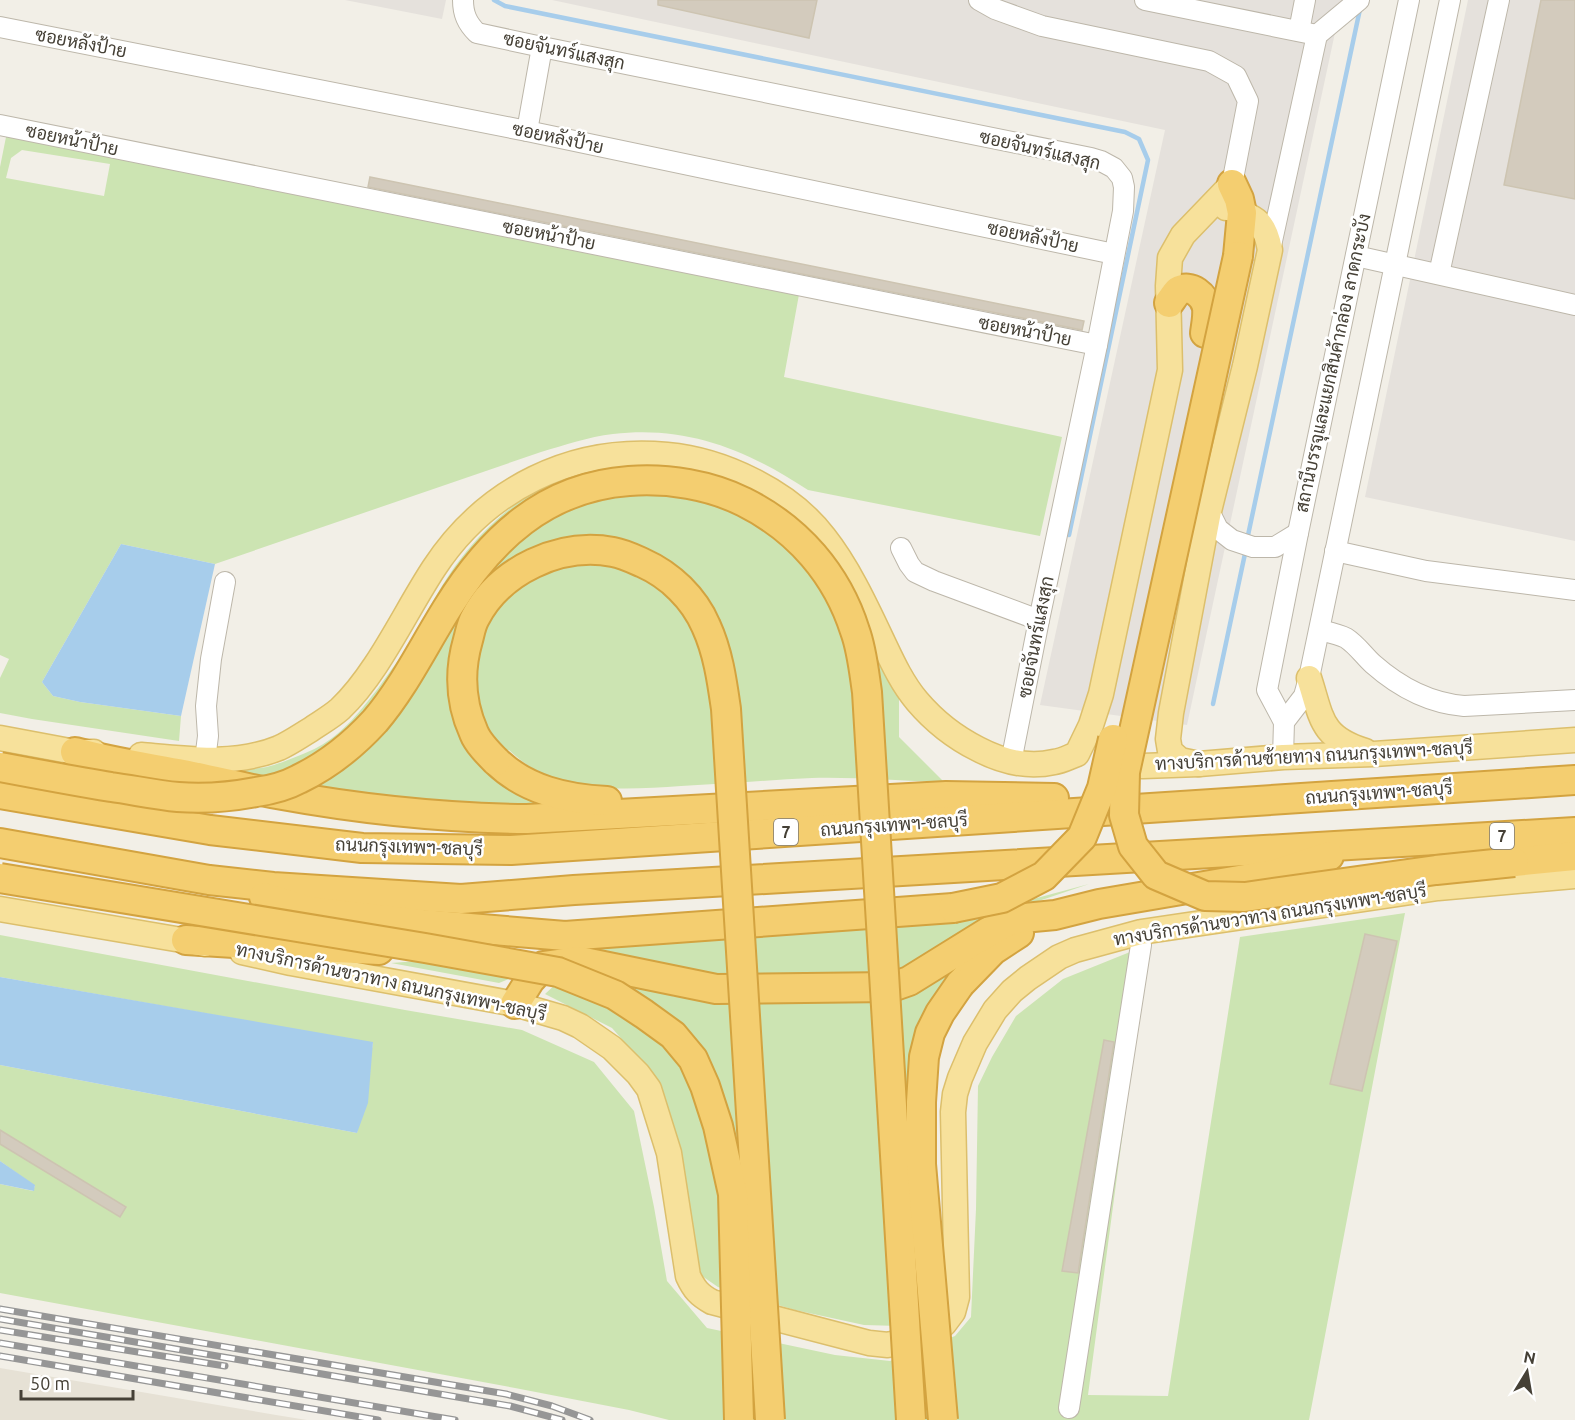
<svg xmlns="http://www.w3.org/2000/svg" width="1575" height="1420" viewBox="0 0 1575 1420" font-family="Ubuntu,Sarabun,sans-serif">
  <rect width="100%" height="100%" fill="#f2efe7"/>
  <path fill="#e6e1d5" d="M0 1368 276 1415 307 1420H0Z"/>
  <g fill="#e5e1dc">
    <path d="M345 0H446L442 19Z"/>
    <path d="M552 0H1342L1187 725 1040 705 1165 130Z"/>
    <path d="M1468 0H1575V541L1365 497Z"/>
  </g>
  <g fill="#cce4b2" fill-rule="evenodd">
    <path d="M8 127 800 289 784 377 1062 437 1040 536 808 490C747 450 687 425 613 434 588 437 565 445 541 452L215 564 121 544 42 682 53 696 80 702 181 716 179 741 32 719 0 713V678L9 659 0 655V167ZM22 150 110 164 104 196 6 178 11 158Z"/>
    <path d="M627 465H655L816 539 899 696V737L944 782C900 781 857 777 812 778 768 780 725 784 681 786 636 789 588 793 546 775 531 769 520 760 509 750L487 769C506 789 525 798 550 809L441 806 212 770C230 769 249 770 267 767 279 764 307 753 318 747 343 734 362 709 379 687 390 671 403 655 412 638 428 611 442 582 462 557 495 515 538 481 591 470 603 467 615 466 627 465Z"/>
    <path d="M1089 884 1021 907 900 971 845 979 715 981 570 954 499 983 391 963 620 946 1022 902Z"/>
    <path d="M1405 913 1309 1420H669L629 1410 515 1388 0 1293V1184L33 1191 35 1186 0 1161V1065L357 1133 373 1043 0 977V935L405 1010 522 1030 594 1062 634 1111 654 1207 667 1281 707 1328 835 1355 890 1361 955 1336 971 1317 976 1209 978 1086 992 1057 1016 1016 1063 979 1130 952 1147 950 1088 1395 1168 1396 1240 937Z"/>
    <path d="M957 964 927 1014 909 1065 905 1106 922 1309 899 1326 864 1325 795 1310 718 1287 702 1276 691 1239 677 1139 661 1084 612 1028 545 994 557 983 589 974 676 997 773 1000Z"/>
  </g>
  <g fill="#a7cdeb">
    <path d="M121 544 215 564 181 716 80 702 53 696 42 682Z"/>
    <path d="M0 977 373 1042 368 1103 357 1133 0 1065Z"/>
    <path d="M0 1161 35 1185 34 1191 0 1184Z"/>
  </g>
  <g fill="none" stroke-linecap="round" stroke-linejoin="round">
    <g stroke="#a7cdeb" stroke-width="4.5">
      <path d="M494 0 505 6 1125 132 1139 139 1148 160 1069 535"/>
      <path d="M1247 540 1360 9"/>
      <path d="M1213 704 1246 549"/>
    </g>
  </g>
  <g fill="#d3cbbd" stroke="#cdc4b1" stroke-width="1.5">
    <path d="M658 0H817L809 38 658 5Z"/>
    <path d="M1541 0H1575V199L1504 185Z"/>
    <path d="M370 177 1084 321 1082 330 368 187Z"/>
    <path d="M1365 934 1397 941 1362 1091 1330 1084Z"/>
    <path d="M1104 1040 1114 1042 1078 1273 1062 1271Z"/>
    <path d="M0 1130 126 1207 120 1217 0 1144Z"/>
  </g>
  <g fill="none" stroke-linecap="round" stroke-linejoin="round">
    <defs>
      <g id="minor">
        <path d="M463 0C463 14 467 23 477 33L542 47 1091 158 1101 161 1114 168 1122 178 1124 187 1123 211 1097 345 1039 620 1011 762"/>
        <path d="M979 0 995 9 1042 26 1209 61 1236 76 1248 101 1232 184"/>
        <path d="M1145 0 1317 35"/>
        <path d="M0 27 527 131 1114 254"/>
        <path d="M1299 31 1305 0"/>
        <path d="M0 125 1097 345"/>
        <path d="M527 131 542 47"/>
        <path d="M1270 250 1317 35 1359 0"/>
        <path d="M1356 256 1575 305"/>
        <path d="M1439 274 1499 0"/>
        <path d="M1209 511 1218 529 1232 540 1253 547H1275L1298 533"/>
        <path d="M901 548 909 564 915 572 934 581 1039 620"/>
        <path d="M1335 551 1426 571 1575 590"/>
        <path d="M1320 630C1328 632 1338 634 1346 638 1357 645 1364 656 1373 664 1399 687 1429 703 1464 706L1575 700"/>
        <path d="M1284 722 1267 690 1298 533 1409 0"/>
        <path d="M1283 757 1284 722 1304 696 1309 678 1450 0"/>
        <path d="M205 760 208 736 206 706 211 659 225 582"/>
        <path d="M1069 1408 1141 945"/>
      </g>
      <g id="major">
        <path d="M1309 678C1322 718 1320 737 1365 751"/>
        <path d="M0 738 75 752H94"/>
        <path d="M141 755C186 759 235 766 279 748 290 743 300 736 310 730 320 723 331 717 340 709 378 673 405 612 434 568 486 489 572 446 667 455 723 460 790 492 824 537 847 566 865 604 881 638 891 659 901 682 917 701 934 721 954 737 978 749 1001 761 1028 768 1054 762 1062 761 1069 757 1077 754L1091 725 1101 694 1170 370 1168 286 1170 258 1183 235 1232 184"/>
        <path d="M1109 758 1143 766 1199 764 1283 757 1374 754 1575 740"/>
        <path d="M1199 764 1180 760 1170 751 1168 739 1171 713 1209 511 1245 366 1270 250C1265 221 1256 218 1229 208H1226"/>
        <path d="M0 909 205 944"/>
        <path d="M242 952 291 963 515 1004 563 1018 580 1026 612 1048 638 1074 649 1089 669 1153 688 1276C694 1289 699 1295 712 1302L869 1343 888 1345 921 1336 944 1324 953 1312 957 1297 953 1112 955 1094 960 1078 975 1043 995 1010 1012 991 1028 978 1059 957 1075 950 1141 932 1438 888 1575 876"/>
      </g>
      <g id="highway">
        <path d="M1232 184 1239 199 1242 213 1238 256"/>
        <path d="M1169 303C1172 299 1175 294 1178 291 1191 283 1205 296 1207 308 1208 316 1206 325 1205 333"/>
        <path d="M75 752C111 762 146 767 183 774 214 780 245 788 277 794 359 809 443 818 527 819L946 796 1054 798"/>
        <path d="M496 761C526 790 566 799 607 801"/>
        <path d="M0 794 210 830 362 848 511 850 1575 780"/>
        <path d="M0 843 209 880 273 887 461 899 574 890 1575 832"/>
        <path d="M1514 862 1575 856"/>
        <path d="M264 897 309 911 422 924 565 936 953 908"/>
        <path d="M186 940 250 944 379 950"/>
        <path d="M960 984 993 950 1019 933"/>
        <path d="M515 1004 530 980 543 966 579 961 716 989 892 987 909 981 988 932 1013 919 1055 915 1099 904 1275 874 1329 856"/>
      </g>
    </defs>
    <use href="#minor" stroke="#bdb7aa" stroke-width="22"/>
    <use href="#major" stroke="#dcbf6c" stroke-width="27"/>
    <use href="#highway" stroke="#d3a340" stroke-width="32"/>
    <use href="#minor" stroke="#fff" stroke-width="20"/>
    <use href="#major" stroke="#f7e19b" stroke-width="24"/>
    <use href="#highway" stroke="#f4ce70" stroke-width="28"/>
    <defs>
      <g id="rail">
        <path d="M0 1309 506 1394 552 1406 590 1420"/>
        <path d="M0 1319 510 1406 562 1420"/>
        <path d="M0 1330 225 1366"/>
        <path d="M0 1343 455 1420"/>
        <path d="M0 1356 378 1420"/>
      </g>
    </defs>
    <use href="#rail" stroke="#969696" stroke-width="7"/>
    <use href="#rail" stroke="#fff" stroke-width="4.5" stroke-dasharray="14" stroke-linecap="butt"/>
    <defs>
      <g id="highway-bridge">
        <path d="M1238 256 1125 772 1124 815 1133 846 1156 875 1205 896 1245 897 1436 870 1514 862"/>
        <path d="M496 761C488 753 478 743 474 733 460 702 459 671 468 640 470 633 471 625 475 618 500 570 560 542 613 552 624 554 634 559 643 563 670 575 694 598 706 626 718 652 722 681 726 709L770 1420"/>
        <path d="M0 767C37 774 74 781 111 787 133 790 156 795 178 797 204 799 230 797 256 792 271 790 286 786 299 779 328 765 353 745 375 721 404 687 424 645 448 607 490 539 545 487 629 481 668 478 710 485 744 502 798 529 837 574 855 631 862 650 864 672 867 692L911 1420"/>
        <path d="M0 878 425 948 558 972 615 995 644 1014 673 1035 693 1059 705 1086 718 1126 733 1194 739 1420"/>
        <path d="M953 908 1002 898 1044 876 1082 837 1102 788 1113 739"/>
        <path d="M943 1420 921 1164V1102L924 1057 930 1033 940 1013 960 984"/>
      </g>
    </defs>
    <use href="#highway-bridge" stroke="#d3a340" stroke-width="32" stroke-linecap="butt"/>
    <use href="#highway-bridge" stroke="#f4ce70" stroke-width="28"/>
  </g>
  <g text-anchor="middle" stroke-width="5" stroke-linejoin="round" paint-order="stroke">
    <g fill="#fff" stroke="#7d7972" stroke-width="1.5">
      <rect x="774" y="819" width="24" height="26" rx="4.5"/>
      <rect x="1490" y="823" width="24" height="26" rx="4.5"/>
    </g>
    <g font-size="16" font-weight="bold" fill="#454036">
      <text x="786" y="838">7</text>
      <text x="1502" y="842">7</text>
    </g>
    <g font-size="18" fill="#454036" stroke="#fff">
      <text transform="translate(81 43) rotate(11)" y="6">ซอยหลังป้าย</text>
      <text transform="translate(564 51) rotate(12)" y="6">ซอยจันทร์แสงสุก</text>
      <text transform="translate(558 138) rotate(12)" y="6">ซอยหลังป้าย</text>
      <text transform="translate(72 140) rotate(12)" y="6">ซอยหน้าป้าย</text>
      <text transform="translate(1040 150) rotate(13)" y="6">ซอยจันทร์แสงสุก</text>
      <text transform="translate(549 235) rotate(11)" y="6">ซอยหน้าป้าย</text>
      <text transform="translate(1033 237) rotate(12)" y="6">ซอยหลังป้าย</text>
      <text transform="translate(1025 331) rotate(11)" y="6">ซอยหน้าป้าย</text>
      <text transform="translate(1333 363) rotate(-78)" y="6">สถานีบรรจุและแยกสินค้ากล่อง ลาดกระบัง</text>
      <text transform="translate(1036 637) rotate(-79)" y="6">ซอยจันทร์แสงสุก</text>
      <text transform="translate(1314 756) rotate(-3)" y="6">ทางบริการด้านซ้ายทาง ถนนกรุงเทพฯ-ชลบุรี</text>
      <text transform="translate(1379 793) rotate(-4)" y="6">ถนนกรุงเทพฯ-ชลบุรี</text>
      <text transform="translate(894 825) rotate(-4)" y="6">ถนนกรุงเทพฯ-ชลบุรี</text>
      <text transform="translate(409 847) rotate(2)" y="6">ถนนกรุงเทพฯ-ชลบุรี</text>
      <text transform="translate(1270 915) rotate(-9)" y="6">ทางบริการด้านขวาทาง ถนนกรุงเทพฯ-ชลบุรี</text>
      <text transform="translate(391 982) rotate(12)" y="6">ทางบริการด้านขวาทาง ถนนกรุงเทพฯ-ชลบุรี</text>
    </g>
  </g>
  <g transform="translate(1527 1372) rotate(11)" stroke="#ffffff" stroke-width="4.5" paint-order="stroke">
  <path d="M0-4.5L10 22L0 15L-10 22Z" fill="#454036"/>
  <text y="-9" font-size="16" font-weight="bold" text-anchor="middle" fill="#454036">N</text>
  </g>
  <path d="M21 1390v9h112v-9" fill="none" stroke="#454036" stroke-width="3"/>
  <text x="30" y="1390" font-size="18" fill="#454036" stroke="#ffffff" stroke-width="4.5" paint-order="stroke">50 m</text>
</svg>
